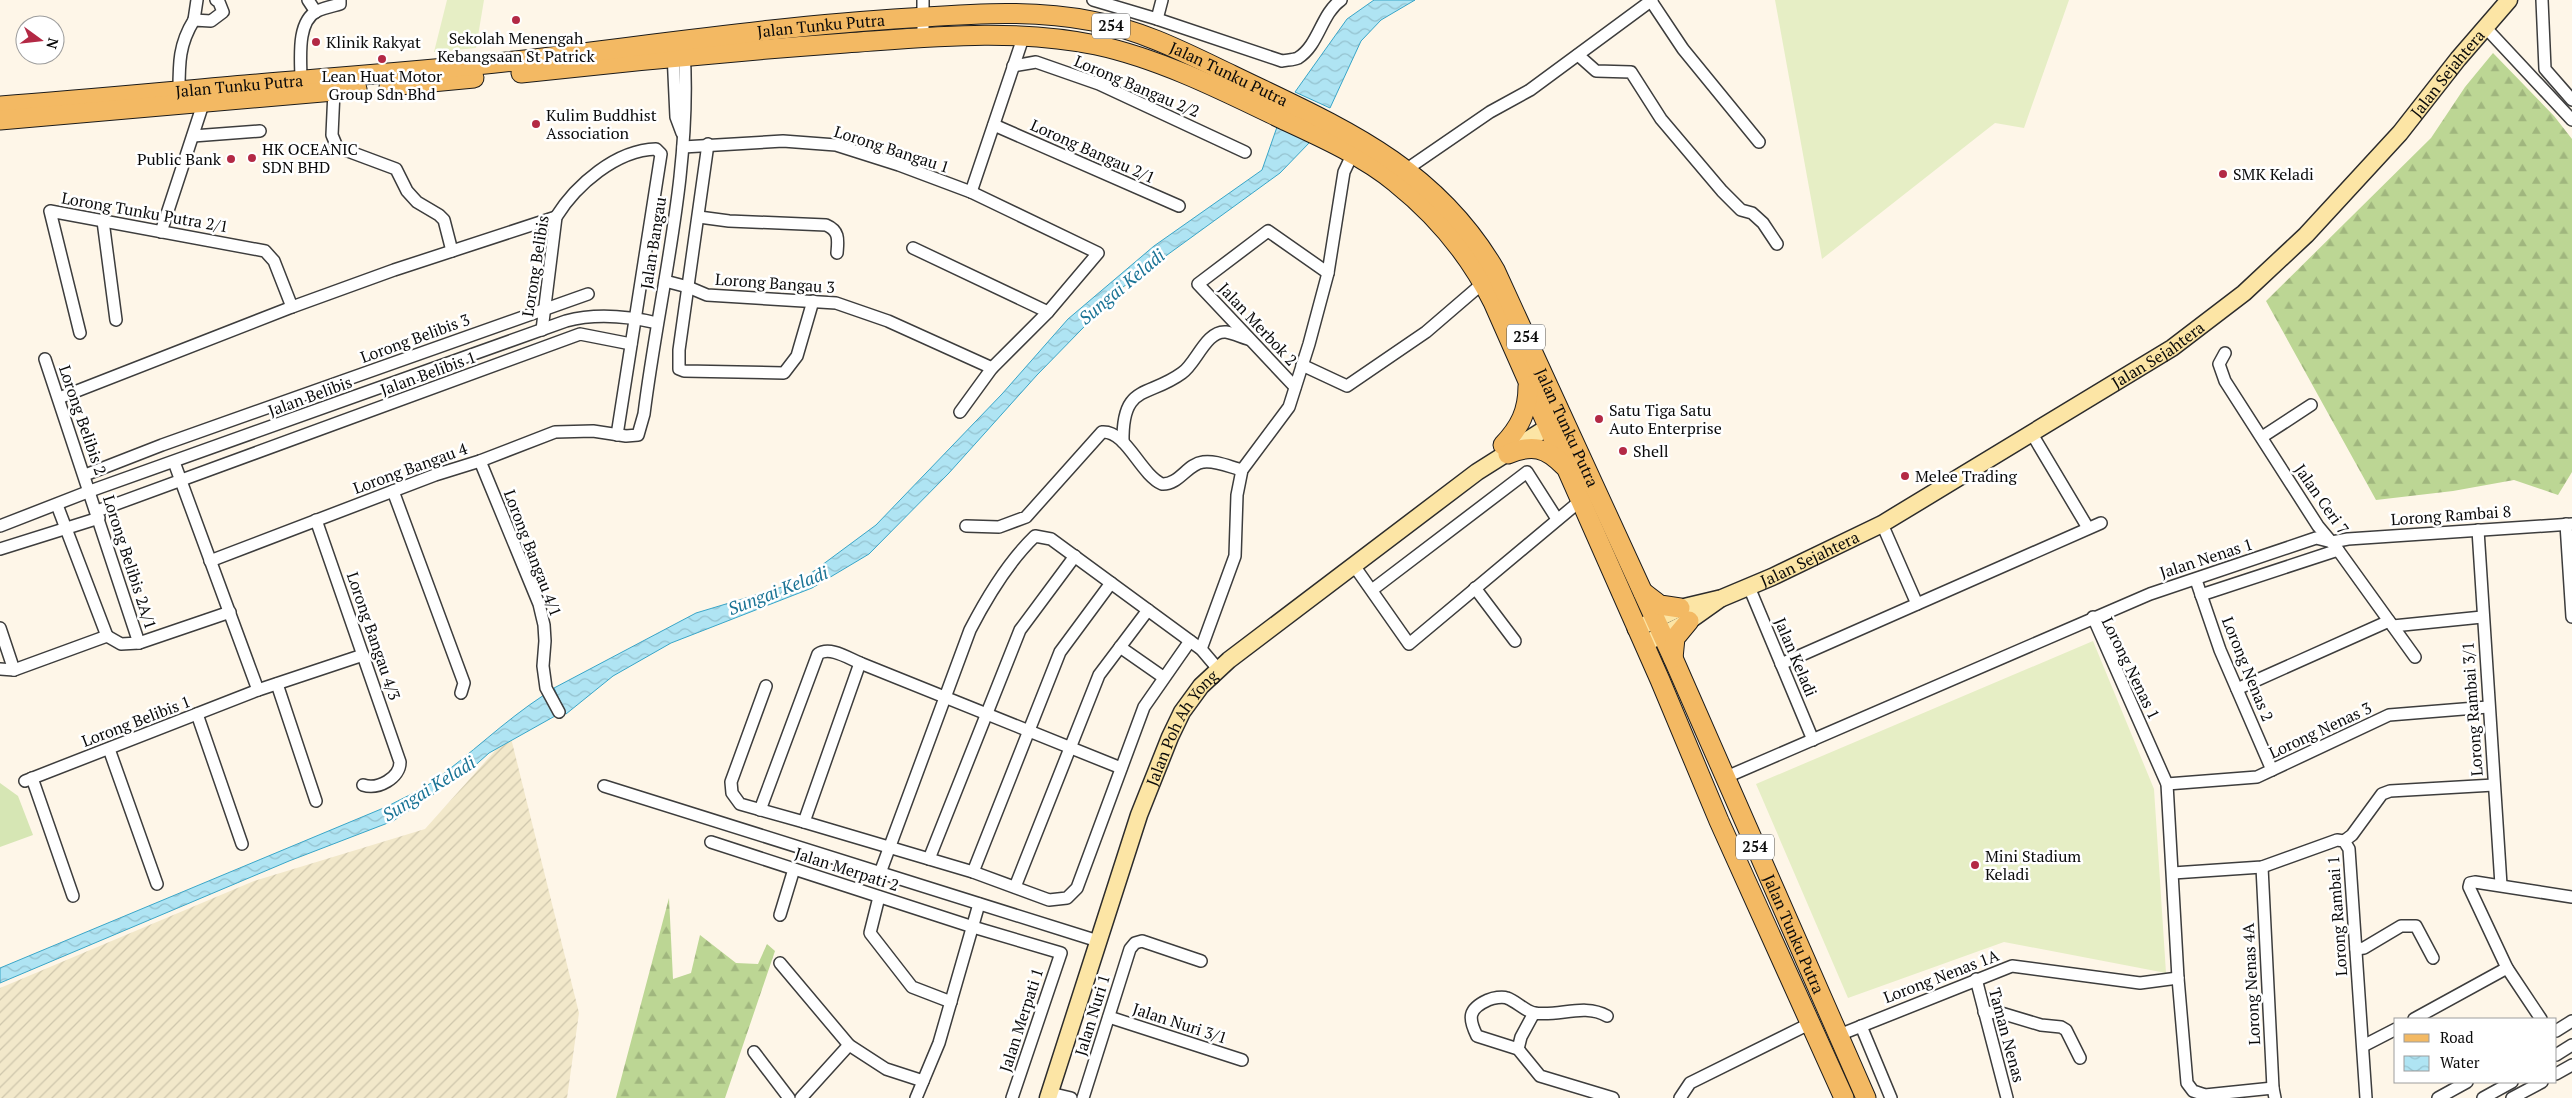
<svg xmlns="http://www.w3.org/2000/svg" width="2572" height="1098" viewBox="0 0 2572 1098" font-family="'PT Serif',serif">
  <defs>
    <pattern id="farmland-furrows" width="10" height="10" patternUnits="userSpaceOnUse" patternTransform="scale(1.25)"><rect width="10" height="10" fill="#f2e8ca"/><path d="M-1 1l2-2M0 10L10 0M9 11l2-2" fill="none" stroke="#cec6ac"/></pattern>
    <pattern id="forest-firs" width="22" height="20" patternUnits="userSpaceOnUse" patternTransform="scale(1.25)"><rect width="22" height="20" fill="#bcd694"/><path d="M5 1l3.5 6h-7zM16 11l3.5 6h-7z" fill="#a0b67e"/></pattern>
    <pattern id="water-waves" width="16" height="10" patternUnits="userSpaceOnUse" patternTransform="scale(1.25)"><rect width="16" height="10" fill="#afe4f3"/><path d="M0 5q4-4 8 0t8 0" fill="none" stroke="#95c2cf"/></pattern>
  </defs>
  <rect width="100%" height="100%" fill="#fef6e8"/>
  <path fill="url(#farmland-furrows)" d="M510 734 579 1013 567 1098H0V988L254 881 425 829Z"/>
  <g fill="url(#forest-firs)">
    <path d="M2493 53 2554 116 2572 139V472L2558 495 2514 480 2453 491 2376 500 2266 301 2431 138 2465 87Z"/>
    <path d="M669 898 673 979 691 973 700 935 736 963 758 964 767 944 775 951 725 1098H616Z"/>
  </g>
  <path fill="#d6e6b4" d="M0 783 18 796 33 835 0 847Z"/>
  <g fill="#e6eec5">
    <path d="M447 0H484L476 48 434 52Z"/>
    <path d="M1775 0H2069L2024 128 1995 123 1822 259Z"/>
    <path d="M2093 641 2154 789 2166 973 2004 942 1848 998 1756 784Z"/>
  </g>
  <g fill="url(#water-waves)" stroke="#39a5c7">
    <path d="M1374 0H1415L1381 20 1361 41 1330 108 1295 92 1347 19Z"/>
    <path d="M1277 127 1310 142 1280 173 1123 287 1037 375 949 473 869 554 812 588 671 643 613 676 566 714 554 688 696 613 799 582 876 525 1002 394 1068 319 1154 246 1262 170Z"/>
    <path d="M544 695 555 716 489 753 470 770 393 821 289 861 0 983V968L386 807C401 799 417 792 431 783 470 755 504 721 544 695Z"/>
  </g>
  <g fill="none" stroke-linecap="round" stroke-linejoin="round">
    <defs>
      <g id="street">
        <path d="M308 0 316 12"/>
        <path d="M1093 0 1157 19 1282 61C1286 60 1294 60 1298 58 1319 45 1321 14 1341 0"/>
        <path d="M2542 0 2545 69 2572 100"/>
        <path d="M1651 1 1683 49 1759 142"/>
        <path d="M1157 19 1162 0"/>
        <path d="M194 20 197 0"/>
        <path d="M2485 27 2572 120"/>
        <path d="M923 37V0"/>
        <path d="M673 53 676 117 682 133"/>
        <path d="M1578 55 1596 71 1631 72 1661 119 1722 191 1741 210 1752 213 1763 223 1777 244"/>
        <path d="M1013 66 1036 62 1099 84 1245 152"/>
        <path d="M301 80C301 60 296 22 317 11 324 8 333 6 340 4V0"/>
        <path d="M179 91C179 63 179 44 194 20L211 21 223 12 219 2 216 0"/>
        <path d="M334 91 332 135 337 147 396 169 407 191 417 202 439 215 444 220 452 251"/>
        <path d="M994 125 1179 206"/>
        <path d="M193 136 260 131"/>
        <path d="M708 144 679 350V369L684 371 784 373 797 356 813 301"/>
        <path d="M683 147 783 141 836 145 899 165 971 192 1098 253 1048 312 992 368 960 412"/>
        <path d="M1407 169 1490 112 1530 90 1652 0"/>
        <path d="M971 192 1024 35"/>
        <path d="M699 217 729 221 826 225C840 231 838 240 837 253"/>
        <path d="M103 221 116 320"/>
        <path d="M161 232 203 104"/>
        <path d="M913 248 1048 312"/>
        <path d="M665 281 688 287 707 295 836 303 888 321 992 368"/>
        <path d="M542 330 556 217C576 185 616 150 656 149L661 154 617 435"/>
        <path d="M80 333 50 211 265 251 274 261 292 307"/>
        <path d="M2225 353 2219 364 2225 381 2318 526 2338 550 2415 657"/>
        <path d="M45 359 139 643"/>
        <path d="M1302 365 1347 386 1426 332 1483 283"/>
        <path d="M1295 387 1198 284 1268 231 1328 273"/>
        <path d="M59 398 292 307 394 270 556 217"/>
        <path d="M2032 434 2088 528"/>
        <path d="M2262 437 2311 405"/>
        <path d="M1123 442C1122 383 1148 398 1182 373 1196 364 1206 330 1226 332 1233 333 1241 337 1248 339"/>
        <path d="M480 461 539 604 544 625 545 641 543 666 546 688 559 712"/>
        <path d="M174 462 258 690"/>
        <path d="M85 475 162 445 588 294"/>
        <path d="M393 491 464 683 461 693"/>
        <path d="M57 505 107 636"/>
        <path d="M97 511 580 334 631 344"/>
        <path d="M316 520 400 762C400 778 378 790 363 785"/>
        <path d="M1882 524 1917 604"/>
        <path d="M2566 524 2572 617"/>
        <path d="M0 526 90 491 566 321C596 313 627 316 657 323"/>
        <path d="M966 526 999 527 1026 517 1102 432C1126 430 1140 474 1162 484 1179 485 1187 464 1203 462 1215 460 1230 467 1242 470"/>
        <path d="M2478 530 2501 885"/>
        <path d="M0 549 99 518"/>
        <path d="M210 561 435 475 480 461 555 432 593 431 626 436 638 435 644 414C659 293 692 173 684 50"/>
        <path d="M1355 567 1409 644 1580 501"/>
        <path d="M2196 580 2220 650 2272 770"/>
        <path d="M1749 587 1813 740"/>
        <path d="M1475 588 1515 641"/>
        <path d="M1372 590 1527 472 1557 519"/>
        <path d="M2201 595 2338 550"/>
        <path d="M2093 617 2167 784 2178 978 2187 1083 2193 1091 2205 1095 2273 1088"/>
        <path d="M2393 626 2482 617"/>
        <path d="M0 628 14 670"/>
        <path d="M1120 647 1163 677"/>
        <path d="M1201 649 1235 556 1237 495 1242 470 1289 407 1309 344 1328 273 1344 172 1352 155"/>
        <path d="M860 663 804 822 973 872 1049 900 1067 898 1077 888 1144 707 1190 641"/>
        <path d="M1781 664 2101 523"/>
        <path d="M0 669 14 670 107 636 121 644 139 643 230 612"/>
        <path d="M277 684 316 801"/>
        <path d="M766 686 731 782 732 793 740 804 804 822"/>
        <path d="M2237 689 2389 621"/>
        <path d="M197 714 242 844"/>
        <path d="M109 749 157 884"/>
        <path d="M32 778 73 896"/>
        <path d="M1724 778 2150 594 2316 538 2332 542 2348 539 2572 524"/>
        <path d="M25 781 258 690 363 655"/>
        <path d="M2167 784 2257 777 2389 715 2488 707"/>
        <path d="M604 786 1098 941"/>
        <path d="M760 810 818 654C830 646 848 658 860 663L1121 768"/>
        <path d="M2344 841 2352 835 2382 794 2390 791 2494 785"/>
        <path d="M711 842 973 927 1061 953 1012 1098"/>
        <path d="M929 859 1020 630 1075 556"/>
        <path d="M2262 867 2273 1088 2275 1098"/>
        <path d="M973 872 1060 652 1111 583"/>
        <path d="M880 873 970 630C987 597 1008 562 1035 536L1051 539 1201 649 1218 669"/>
        <path d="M2173 873 2262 867 2337 840 2344 841 2349 849 2366 1098"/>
        <path d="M1015 887 1099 675 1148 610"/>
        <path d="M879 897 870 933 912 987 951 1002"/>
        <path d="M780 915 794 869"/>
        <path d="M2356 949 2364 948 2401 926H2416L2433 958"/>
        <path d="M780 963 849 1045 886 1069 923 1081"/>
        <path d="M1976 979 2007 1098"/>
        <path d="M1984 1012 2001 1013 2041 1025 2061 1027 2066 1030 2080 1058"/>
        <path d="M1607 1016C1584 1003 1559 1017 1534 1013 1525 1011 1516 1001 1507 998 1502 996 1493 998 1488 1000 1468 1009 1468 1018 1477 1036L1518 1049 1540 1076 1613 1098"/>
        <path d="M1109 1017 1242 1060"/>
        <path d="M2414 1019 2507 968"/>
        <path d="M2541 1019 2507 968 2469 887 2470 883 2475 882 2572 897"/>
        <path d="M1861 1026 1891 1098"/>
        <path d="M2556 1031 2572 1021"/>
        <path d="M1839 1035 2012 966 2140 983 2178 978"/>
        <path d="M2363 1046 2396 1029"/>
        <path d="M1518 1049 1521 1037 1534 1013"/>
        <path d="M754 1052 789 1098"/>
        <path d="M2556 1055 2572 1045"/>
        <path d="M2556 1074 2572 1065"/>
        <path d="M1050 1093 1071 1098"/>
        <path d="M801 1098 849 1045"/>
        <path d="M916 1098 939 1043 979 904"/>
        <path d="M1083 1098 1130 949 1135 943 1142 941 1201 961"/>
        <path d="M1680 1098 1690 1083 1811 1023"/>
        <path d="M2438 1098 2467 1082"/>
        <path d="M2483 1098 2512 1082"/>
        <path d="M2512 1098 2542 1082"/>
      </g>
      <g id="secondary">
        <path id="s1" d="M1636 629 1680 608 1722 598 1772 577 1882 524 2172 348 2244 293 2306 235 2400 133 2458 59 2509 0"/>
        <path d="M1644 644 1689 621 1720 599"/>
        <path id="s2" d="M1048 1098 1139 815 1170 737 1182 712 1201 686 1229 660 1477 472 1559 420"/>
      </g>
      <g id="primary">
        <path d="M521 73C629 61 737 51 846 43 930 37 1013 28 1096 45 1161 59 1224 91 1284 120 1321 137 1365 157 1396 183 1436 215 1470 256 1493 302L1660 680 1719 821 1844 1098"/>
        <path d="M389 86 474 78"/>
        <path id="s3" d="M0 106C82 100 164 92 245 85 335 77 425 71 515 61 646 46 777 26 910 18 971 14 1030 9 1092 21 1142 30 1186 53 1232 75 1337 126 1433 164 1495 270L1673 658 1866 1098"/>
        <path d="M0 120 357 89"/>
        <path d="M1503 445C1520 427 1528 411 1528 386"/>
        <path d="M1508 454C1532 444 1546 447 1564 466"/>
        <path d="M1643 592 1660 605 1680 608"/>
        <path d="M1673 658 1675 638 1689 621"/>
      </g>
    </defs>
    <use href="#street" stroke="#3d3d3d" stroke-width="14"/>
    <use href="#secondary" stroke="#2c2c2c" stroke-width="19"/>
    <use href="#primary" stroke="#1b1b1b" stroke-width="21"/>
    <use href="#street" stroke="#fff" stroke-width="11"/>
    <use href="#secondary" stroke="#fce5a5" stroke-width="16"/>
    <use href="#primary" stroke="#f3b963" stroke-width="19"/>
  </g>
  <g fill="#b32945" stroke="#fff" stroke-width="2">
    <circle cx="516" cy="20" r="5"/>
    <circle cx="316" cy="42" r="5"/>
    <circle cx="382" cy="59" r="5"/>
    <circle cx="536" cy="124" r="5"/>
    <circle cx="252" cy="158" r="5"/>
    <circle cx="231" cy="159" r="5"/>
    <circle cx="2223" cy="174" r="5"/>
    <circle cx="1599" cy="419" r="5"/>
    <circle cx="1623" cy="451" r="5"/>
    <circle cx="1905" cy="476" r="5"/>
    <circle cx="1975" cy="865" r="5"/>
  </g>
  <g text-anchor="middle" stroke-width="5" stroke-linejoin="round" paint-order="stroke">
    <g fill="#fff" stroke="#545454" stroke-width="1">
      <rect x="1092" y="13.5" width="38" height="25" rx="4"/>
      <rect x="1507" y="324.5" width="38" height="25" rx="4"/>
      <rect x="1736" y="834.5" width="38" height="25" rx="4"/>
    </g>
    <g font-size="15" font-weight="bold" fill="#0a0a0a">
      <text x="1111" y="31">254</text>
      <text x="1526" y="342">254</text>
      <text x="1755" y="852">254</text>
    </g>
    <g font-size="16" fill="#0a0a0a" stroke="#fff">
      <text dy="6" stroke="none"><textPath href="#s3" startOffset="825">Jalan Tunku Putra</textPath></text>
      <text dy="6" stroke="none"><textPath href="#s3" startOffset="1244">Jalan Tunku Putra</textPath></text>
      <text dy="6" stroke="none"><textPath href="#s1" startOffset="998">Jalan Sejahtera</textPath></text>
      <text dy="6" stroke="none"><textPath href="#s3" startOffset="240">Jalan Tunku Putra</textPath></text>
      <text transform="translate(1137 86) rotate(23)" y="6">Lorong Bangau 2/2</text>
      <text transform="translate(892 149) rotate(18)" y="6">Lorong Bangau 1</text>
      <text transform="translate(1093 151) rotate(24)" y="6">Lorong Bangau 2/1</text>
      <text transform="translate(145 212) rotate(10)" y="6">Lorong Tunku Putra 2/1</text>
      <text transform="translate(653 243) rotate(-81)" y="6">Jalan Bangau</text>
      <text transform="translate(535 266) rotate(-81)" y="6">Lorong Belibis</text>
      <text transform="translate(775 283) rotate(4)" y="6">Lorong Bangau 3</text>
      <text transform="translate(1258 324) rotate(47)" y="6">Jalan Merbok 2</text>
      <text transform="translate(415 338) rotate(-20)" y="6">Lorong Belibis 3</text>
      <text dy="6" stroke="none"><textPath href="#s1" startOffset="592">Jalan Sejahtera</textPath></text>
      <text transform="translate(428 373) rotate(-20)" y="6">Jalan Belibis 1</text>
      <text transform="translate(310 396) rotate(-20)" y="6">Jalan Belibis</text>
      <text transform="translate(83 420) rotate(71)" y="6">Lorong Belibis 2</text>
      <text dy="6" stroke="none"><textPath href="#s3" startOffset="1754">Jalan Tunku Putra</textPath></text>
      <text transform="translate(410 468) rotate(-20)" y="6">Lorong Bangau 4</text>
      <text transform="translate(2322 499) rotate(55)" y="6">Jalan Ceri 7</text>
      <text transform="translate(2451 515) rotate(-4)" y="6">Lorong Rambai 8</text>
      <text transform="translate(533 553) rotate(69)" y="6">Lorong Bangau 4/1</text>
      <text transform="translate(2206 558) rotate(-18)" y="6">Jalan Nenas 1</text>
      <text dy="6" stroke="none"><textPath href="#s1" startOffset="188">Jalan Sejahtera</textPath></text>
      <text transform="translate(130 562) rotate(72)" y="6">Lorong Belibis 2A/1</text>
      <text transform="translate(374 636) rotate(71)" y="6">Lorong Bangau 4/3</text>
      <text transform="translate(1796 657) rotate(67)" y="6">Jalan Keladi</text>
      <text transform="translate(2131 668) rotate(64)" y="6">Lorong Nenas 1</text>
      <text transform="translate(2248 669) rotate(68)" y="6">Lorong Nenas 2</text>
      <text transform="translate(2472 709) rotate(-94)" y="6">Lorong Rambai 3/1</text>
      <text transform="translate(136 721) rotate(-21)" y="6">Lorong Belibis 1</text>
      <text dy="6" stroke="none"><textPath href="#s2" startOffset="395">Jalan Poh Ah Yong</textPath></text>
      <text transform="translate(2320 730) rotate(-25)" y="6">Lorong Nenas 3</text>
      <text transform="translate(847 869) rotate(18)" y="6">Jalan Merpati 2</text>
      <text transform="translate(2337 916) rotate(-94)" y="6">Lorong Rambai 1</text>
      <text dy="6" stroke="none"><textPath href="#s3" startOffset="2309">Jalan Tunku Putra</textPath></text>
      <text transform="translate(1941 976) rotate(-21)" y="6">Lorong Nenas 1A</text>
      <text transform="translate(2251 984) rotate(-93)" y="6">Lorong Nenas 4A</text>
      <text transform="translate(1092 1015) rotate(-73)" y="6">Jalan Nuri 1</text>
      <text transform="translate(1021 1020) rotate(-72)" y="6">Jalan Merpati 1</text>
      <text transform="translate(1180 1023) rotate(18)" y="6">Jalan Nuri 3/1</text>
      <text transform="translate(2007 1035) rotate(75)" y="6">Taman Nenas</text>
    </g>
    <g font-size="16" fill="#0a0a0a" stroke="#fff" text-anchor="start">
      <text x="516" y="44" text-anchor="middle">Sekolah Menengah<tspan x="516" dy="18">Kebangsaan St Patrick</tspan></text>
      <text x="326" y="48">Klinik Rakyat</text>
      <text x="382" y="82" text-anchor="middle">Lean Huat Motor<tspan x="382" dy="18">Group Sdn Bhd</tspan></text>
      <text x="546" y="121">Kulim Buddhist<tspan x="546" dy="18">Association</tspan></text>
      <text x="262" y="155">HK OCEANIC<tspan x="262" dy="18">SDN BHD</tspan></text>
      <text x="221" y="165" text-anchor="end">Public Bank</text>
      <text x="2233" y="180">SMK Keladi</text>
      <text x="1609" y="416">Satu Tiga Satu<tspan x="1609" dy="18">Auto Enterprise</tspan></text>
      <text x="1633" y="457">Shell</text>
      <text x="1915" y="482">Melee Trading</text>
      <text x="1985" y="862">Mini Stadium<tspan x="1985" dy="18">Keladi</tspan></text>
    </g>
    <g font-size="18" font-style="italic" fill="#1a7395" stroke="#fff">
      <text transform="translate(1122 287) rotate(-40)" y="6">Sungai Keladi</text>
      <text transform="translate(778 591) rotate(-21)" y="6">Sungai Keladi</text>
      <text transform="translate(429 789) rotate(-32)" y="6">Sungai Keladi</text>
    </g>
  </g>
  <rect x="2394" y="1018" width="162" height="65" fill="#ffffff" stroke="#9d9d9d"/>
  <rect x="2404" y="1034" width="25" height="8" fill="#f3b963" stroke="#9d9d9d"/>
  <text x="2440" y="1043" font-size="15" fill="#0a0a0a">Road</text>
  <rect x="2404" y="1056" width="25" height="15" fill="url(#water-waves)" stroke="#9d9d9d"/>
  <text x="2440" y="1068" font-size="15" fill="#0a0a0a">Water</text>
  <g transform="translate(40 40) rotate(105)"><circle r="24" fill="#ffffff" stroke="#9d9d9d"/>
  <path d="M0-4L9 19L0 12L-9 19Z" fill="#b32945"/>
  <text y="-8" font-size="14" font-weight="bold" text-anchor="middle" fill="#0a0a0a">N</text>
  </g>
</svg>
